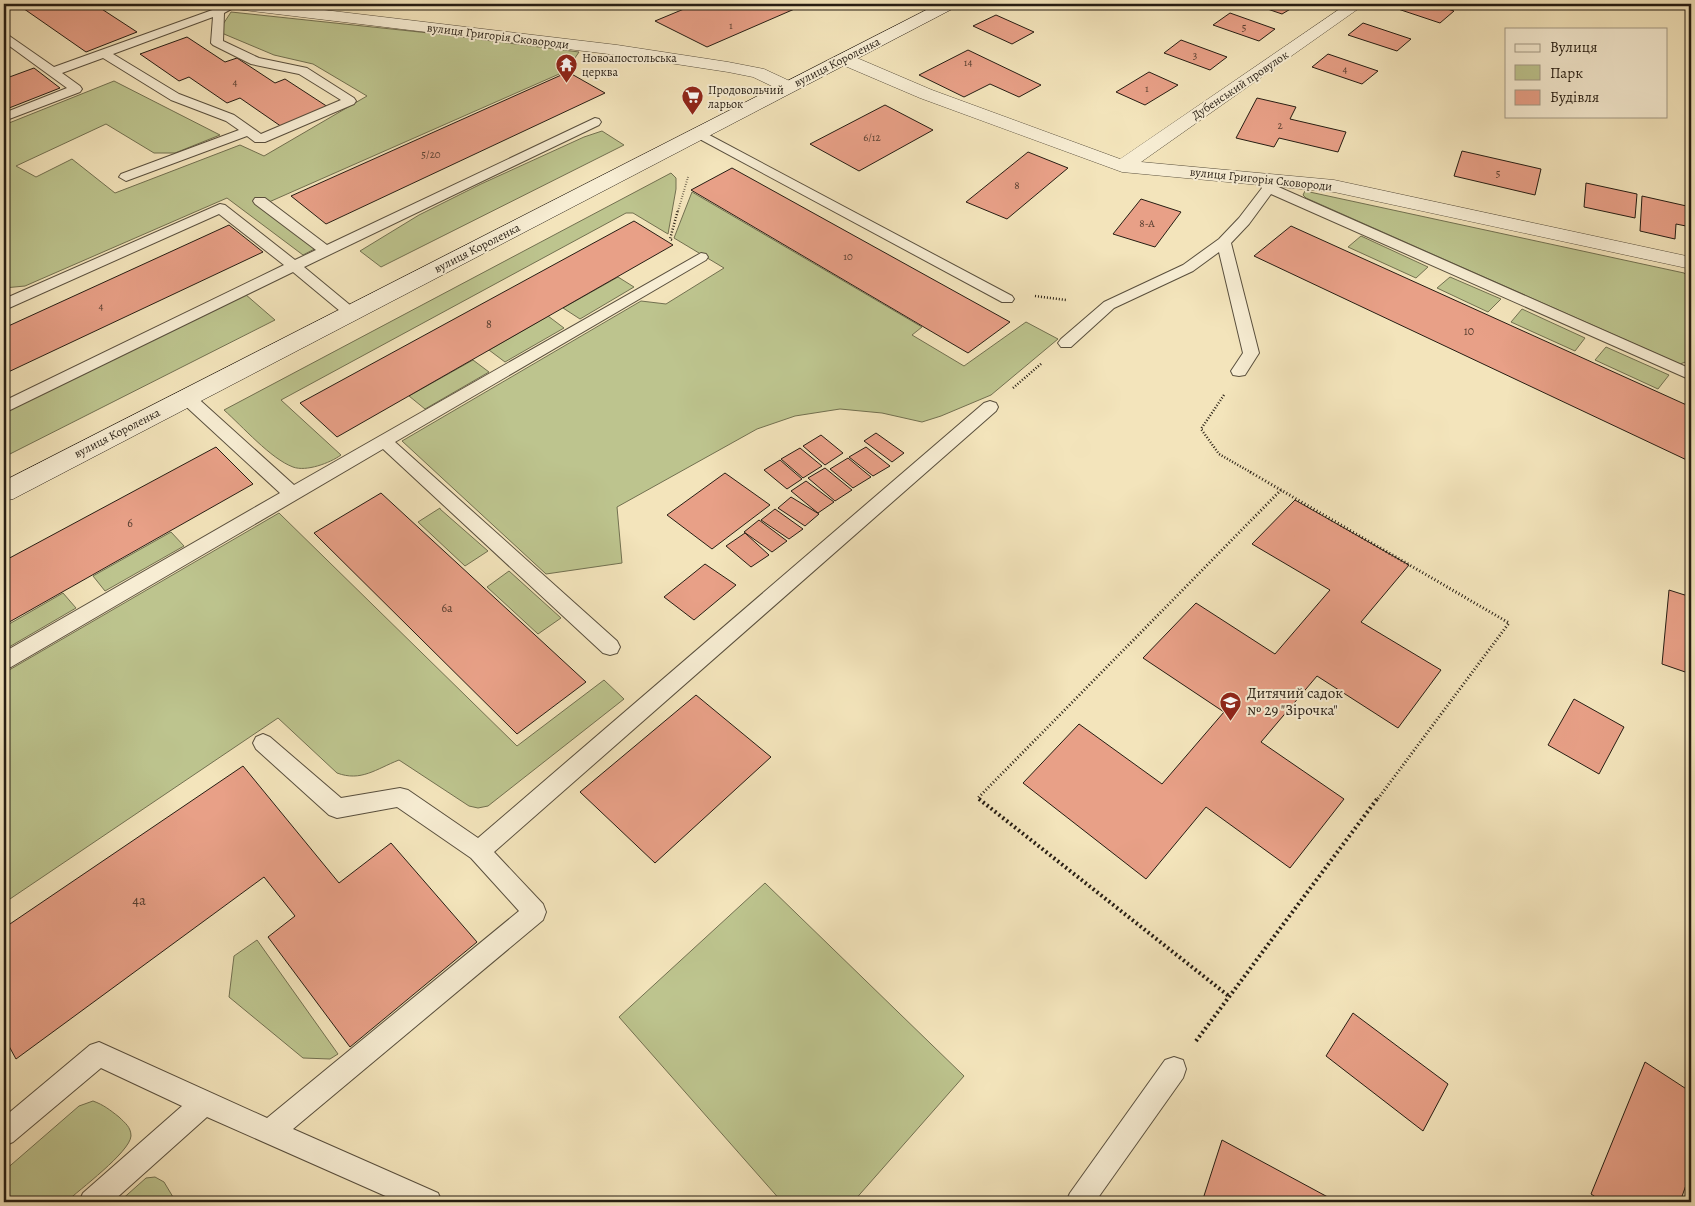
<svg xmlns="http://www.w3.org/2000/svg" width="1695" height="1206" viewBox="0 0 1695 1206" font-family="Alegreya,serif">
  <rect width="100%" height="100%" fill="#f3e4bb"/>
  <filter id="stains"><feTurbulence type="fractalNoise" baseFrequency=".004" numOctaves="4"/><feColorMatrix values="0 0 0 0 .2 0 0 0 0 .09 0 0 0 0 .02 0 0 0 .5 -.17"/></filter>
  <radialGradient id="worn" r=".72"><stop offset=".6" stop-color="#630" stop-opacity="0"/><stop offset="1" stop-color="#630" stop-opacity=".3"/></radialGradient>
  <g fill="#bdc48e" stroke="#727050">
    <path d="M231 12 429 33 579 52 566 71 269 202 324 244 303 255 227 198 25 286 4 288V125L114 81 220 135 175 153H154L106 124 16 166 36 177 72 159 115 193 240 145 264 156 367 96 313 64 274 55 224 34 220 29Z"/>
    <path d="M602 131 624 145 381 267 360 251 419 215 481 184 584 137Z"/>
    <path d="M671 173 676 178V189L668 234 633 213H626L281 400 341 455C330 463 306 472 293 467 271 459 242 426 224 410Z"/>
    <path d="M1305 191 1684 273 1691 279V360L1680 364 1306 198 1303 195Z"/>
    <path d="M692 192 922 327 912 335 964 366 1026 322 1058 339 991 395 941 416 922 422 882 413 840 409 795 416 757 429 617 507 622 563 546 574 402 441 641 301 666 304 724 268 674 238Z"/>
    <path d="M1361 236 1428 267 1416 278 1348 247Z"/>
    <path d="M618 277 634 287 580 319 563 308Z"/>
    <path d="M1450 277 1501 299 1488 312 1437 288Z"/>
    <path d="M245 294 275 320 4 457V412Z"/>
    <path d="M1522 309 1585 338 1575 351 1511 322Z"/>
    <path d="M548 316 564 328 505 362 489 350Z"/>
    <path d="M1606 347 1669 375 1658 389 1595 360Z"/>
    <path d="M473 360 489 372 425 409 409 396Z"/>
    <path d="M440 508V509L488 551 465 566 418 522Z"/>
    <path d="M279 513 517 746 604 680 624 699 488 806 478 808 469 806 399 760C376 769 361 782 337 773L278 718 4 903V673Z"/>
    <path d="M171 532 184 546 105 591 93 576Z"/>
    <path d="M509 571 561 618 538 634 487 587Z"/>
    <path d="M63 593 76 608 4 650V627Z"/>
    <path d="M765 883 964 1076 853 1202H782L619 1017Z"/>
    <path d="M257 940 338 1054 330 1059 303 1058 229 997 234 956Z"/>
    <path d="M93 1101C104 1105 110 1110 119 1117 125 1123 131 1127 131 1136 130 1152 79 1190 66 1202H4V1171L79 1106Z"/>
    <path d="M155 1177 164 1182 176 1202H119L146 1178Z"/>
  </g>
  <g fill="#e8a087" stroke="#261d13">
    <path d="M17 4H94L137 32 86 52Z"/>
    <path d="M696 4H806L707 47 655 21Z"/>
    <path d="M1253 4H1299L1282 14Z"/>
    <path d="M1396 4H1430L1454 11 1440 23 1392 7Z"/>
    <path d="M1230 13 1275 29 1259 41 1213 25Z"/>
    <path d="M996 15 1034 32 1012 44 973 26Z"/>
    <path d="M1363 23 1411 39 1397 51 1348 35Z"/>
    <path d="M187 37 225 62 237 58 275 83 285 79 328 107 282 127 240 98 227 103 189 77 179 81 140 54Z"/>
    <path d="M1181 40 1227 57 1210 70 1164 53Z"/>
    <path d="M968 50 1041 85 1019 97 990 84 964 97 919 75Z"/>
    <path d="M1328 54 1378 71 1362 84 1312 67Z"/>
    <path d="M34 68 60 88 4 110V79Z"/>
    <path d="M568 72 605 93 326 224 291 196Z"/>
    <path d="M1149 72 1178 85 1145 105 1116 92Z"/>
    <path d="M1257 98 1296 107 1290 119 1346 132 1338 152 1279 138 1274 147 1236 138Z"/>
    <path d="M885 105 933 130 859 171 810 144Z"/>
    <path d="M1462 151 1541 169 1535 195 1454 176Z"/>
    <path d="M1028 152 1068 168 1007 219 966 202Z"/>
    <path d="M732 168 1010 322 968 353 691 190Z"/>
    <path d="M1586 183 1637 194 1635 218 1584 207Z"/>
    <path d="M1642 196 1691 207V227L1676 224 1675 239 1640 231Z"/>
    <path d="M1141 199 1181 212 1155 247 1113 234Z"/>
    <path d="M634 221 673 245 337 437 300 403Z"/>
    <path d="M229 225 263 252 4 374V328Z"/>
    <path d="M1291 226 1691 407V462L1254 256Z"/>
    <path d="M876 433 904 453 892 462 864 441Z"/>
    <path d="M821 435 843 453 825 465 803 446Z"/>
    <path d="M216 447 253 484 4 625V561Z"/>
    <path d="M866 447 890 466 873 476 849 457Z"/>
    <path d="M800 448 822 466 803 478 781 459Z"/>
    <path d="M848 458 871 477 853 488 830 469Z"/>
    <path d="M780 460 802 479 787 489 764 470Z"/>
    <path d="M825 468 852 490 835 501 808 478Z"/>
    <path d="M725 473 770 505 712 549 667 515Z"/>
    <path d="M806 481 834 502 818 513 791 491Z"/>
    <path d="M381 493 586 682 517 734 314 533Z"/>
    <path d="M791 497 819 514 805 526 778 508Z"/>
    <path d="M1295 500 1409 565 1361 622 1441 670 1398 728 1317 676 1261 742 1344 799 1290 868 1206 807 1146 879 1023 783 1079 724 1162 784 1224 712 1143 658 1196 603 1275 654 1330 590 1252 544Z"/>
    <path d="M775 509 803 529 789 539 761 520Z"/>
    <path d="M759 520 787 541 772 552 744 532Z"/>
    <path d="M745 533 769 555 751 567 726 546Z"/>
    <path d="M705 564 736 585 694 620 664 597Z"/>
    <path d="M1669 590 1691 597V674L1662 664Z"/>
    <path d="M696 695 771 757 655 863 580 792Z"/>
    <path d="M1574 699 1624 727 1599 774 1548 745Z"/>
    <path d="M243 766 339 883 391 843 477 942 350 1047 268 937 295 916 264 877 16 1059 4 1037V928Z"/>
    <path d="M1353 1013 1448 1084 1423 1131 1326 1056Z"/>
    <path d="M1645 1062 1691 1092V1171L1680 1202H1603L1591 1194Z"/>
    <path d="M1222 1140 1337 1202H1202Z"/>
  </g>
  <g fill="none" stroke-linecap="round" stroke-linejoin="round">
    <defs>
      <g id="lane">
        <path d="M229 4 235 7 224 13 223 41 259 58 307 68 354 98 356 101 354 104 265 142H255L247 136 126 181 119 177 121 174 239 130 226 121 171 100 103 58 62 73 80 86 82 89 80 92 4 121V113L67 88 4 42V34L8 35 54 67ZM213 17 211 43 213 45 251 64 299 74 341 100 261 134 234 115 179 94 113 54Z"/>
        <path d="M595 118 599 119 601 122 599 125 304 267 356 310 359 313 356 316H346L293 272 4 413V401L284 265 219 214 9 308 4 310V299L220 204 225 205 295 260 316 250 255 204 253 201 255 198H265L327 245Z"/>
        <path d="M698 129 1012 296 1014 299 1012 302H1002L694 136 692 133 694 130Z"/>
        <path d="M1262 174 1267 175 1274 185 1691 369V380L1271 194 1249 224 1231 243 1259 353 1245 375 1239 376 1233 375 1231 371 1243 353 1219 252 1193 271 1114 308 1071 347H1061L1058 343 1061 339 1104 302 1183 265 1219 239 1239 218 1262 188 1255 178Z"/>
        <path d="M701 253 706 254 708 257 706 260 395 442 617 641 620 647 617 653 610 655 603 653 383 449 11 667 4 669V652L280 493 180 401 178 397 180 393 186 392 192 393 294 485Z"/>
        <path d="M990 401 996 403 998 407 996 411 494 852 543 904 546 912 543 920 293 1129 438 1193 442 1202H399L207 1117 112 1202H79L83 1193 182 1106 101 1068 13 1142 4 1146V1117L90 1045 99 1042 267 1118 519 911 471 858 397 807 337 818 329 815 256 749 253 743 256 737 263 734 270 737 341 798 400 788 408 790 478 838 984 403Z"/>
        <path d="M1174 1057 1183 1060 1186 1069 1183 1078 1095 1202H1066L1070 1193 1165 1060Z"/>
      </g>
      <g id="street">
        <path d="M227 4H274L617 45 728 62 764 69 794 83 797 87 794 91 788 92 782 91 753 77 728 72 617 55 235 9 229 7Z"/>
        <path d="M1347 4H1365L1141 162 1334 180 1691 257V269L1334 192 1122 172 920 98 838 63 835 59 838 55 844 54 850 55 932 90 1120 159Z"/>
      </g>
      <path id="secondary" d="M938 4H958L956 7 13 499 4 501V481Z"/>
    </defs>
    <use href="#lane" stroke="#594f3d" stroke-width="2"/>
    <use href="#street" stroke="#594f3d" stroke-width="1"/>
    <use href="#secondary" stroke="#261d13" stroke-width="1"/>
    <path stroke="#261d13" stroke-width="2" stroke-dasharray="0.5 2" stroke-linecap="butt" d="M678 211 688 177"/>
    <g stroke="#261d13" stroke-width="2.5" stroke-dasharray="1 2" stroke-linecap="butt">
      <path d="M672 240 670 239 678 210"/>
      <path d="M1035 296 1066 300"/>
      <path d="M1013 388 1042 363"/>
      <path d="M1224 395 1201 429 1219 454 1252 473"/>
    </g>
    <g stroke="#261d13" stroke-width="3" stroke-dasharray="1 2.5" stroke-linecap="butt">
      <path d="M1250 472 1509 623 1377 800"/>
      <path d="M980 800 978 798 1281 490"/>
    </g>
    <g stroke="#261d13" stroke-width="4" stroke-dasharray="2 3" stroke-linecap="butt">
      <path d="M979 799 1230 997"/>
      <path d="M1196 1041 1377 799"/>
    </g>
    <use href="#lane" fill="#f7edd3" fill-rule="evenodd"/>
    <use href="#street" fill="#f7edd3" fill-rule="evenodd"/>
    <use href="#secondary" fill="#f7edd3" fill-rule="evenodd"/>
  </g>
  <defs>
    <symbol id="temple-pin" viewBox="-11 -11 22 30"><path d="M0 17L-7.5 6A9.5 9.5 0 1 1 7.5 6Z" fill="#8f2418" stroke="#f7edd3"/><path d="M0-6L5-2H3V0L6.5 2.5H4V6H1.5V3h-3V6H-4V2.5H-6.5L-3 0V-2H-5Z" fill="#fff"/></symbol>
    <symbol id="supermarket-pin" viewBox="-11 -11 22 30"><path d="M0 17L-7.5 6A9.5 9.5 0 1 1 7.5 6Z" fill="#8f2418" stroke="#f7edd3"/><path d="M-6-5.5h2.5l.6 2H6L4.5 2H-2.5L-4.4-4H-6ZM-1.5 3.2a1.3 1.3 0 1 0 .1 0ZM3 3.2a1.3 1.3 0 1 0 .1 0Z" fill="#fff"/></symbol>
    <symbol id="school-pin" viewBox="-11 -11 22 30"><path d="M0 17L-7.5 6A9.5 9.5 0 1 1 7.5 6Z" fill="#8f2418" stroke="#f7edd3"/><path d="M0-5L7-2L0 1L-7-2ZM-4 1L0 2.5L4 1V4Q0 6-4 4Z" fill="#fff"/></symbol>
  </defs>
  <g fill-rule="evenodd">
    <use href="#temple-pin" x="554" y="52" width="25" height="34"/>
    <use href="#supermarket-pin" x="680" y="84" width="25" height="34"/>
    <use href="#school-pin" x="1218" y="690" width="25" height="34"/>
  </g>
  <g text-anchor="middle" stroke-width="4" stroke-linejoin="round" paint-order="stroke">
    <g font-size="11" fill="#563e30">
      <text x="731" y="29">1</text>
      <text x="1244" y="31">5</text>
      <text x="1195" y="59">3</text>
      <text x="968" y="66">14</text>
      <text x="1345" y="73">4</text>
      <text x="235" y="86">4</text>
      <text x="1147" y="92">1</text>
      <text x="1280" y="129">2</text>
      <text x="872" y="141">6/12</text>
      <text x="431" y="158">5/20</text>
      <text x="1498" y="177">5</text>
      <text x="1017" y="189">8</text>
      <text x="1147" y="227">8-А</text>
      <text x="848" y="260">10</text>
      <text x="101" y="310">4</text>
    </g>
    <g font-size="12" fill="#261d13" stroke="#f7edd3">
      <text transform="translate(498 36) rotate(7)" y="4">вулиця Григорія Сковороди</text>
      <text transform="translate(837 62) rotate(-27)" y="4">вулиця Короленка</text>
      <text transform="translate(1240 85) rotate(-34)" y="4">Дубенський провулок</text>
      <text transform="translate(1261 179) rotate(6)" y="4">вулиця Григорія Сковороди</text>
      <text transform="translate(477 248) rotate(-27)" y="4">вулиця Короленка</text>
      <text transform="translate(117 433) rotate(-27)" y="4">вулиця Короленка</text>
    </g>
    <g font-size="12" fill="#261d13" stroke="#f7edd3" text-anchor="start">
      <text x="582" y="62">Новоапостольська<tspan x="582" dy="14">церква</tspan></text>
      <text x="708" y="94">Продовольчий<tspan x="708" dy="14">ларьок</tspan></text>
    </g>
    <g font-size="12" fill="#563e30">
      <text x="489" y="328">8</text>
      <text x="1469" y="335">10</text>
      <text x="130" y="527">6</text>
      <text x="447" y="612">6а</text>
    </g>
    <g font-size="15" fill="#261d13" stroke="#f7edd3" text-anchor="start">
      <text x="1247" y="698">Дитячий садок<tspan x="1247" dy="17">№ 29 "Зірочка"</tspan></text>
    </g>
    <g font-size="15" fill="#563e30">
      <text x="139" y="905">4а</text>
    </g>
  </g>
  <rect width="1695" height="1206" fill="none" stroke="#f3e4bb" stroke-width="20"/>
  <rect x="5" y="5" width="1685" height="1196" fill="none" stroke="#261d13" stroke-width="2.5"/>
  <rect x="10" y="10" width="1675" height="1186" fill="none" stroke="#261d13"/>
  <rect x="1505" y="28" width="162" height="90" fill="#f7edd3" stroke="#a39a86"/>
  <rect x="1515" y="44" width="25" height="8" fill="#f7edd3" stroke="#a39a86"/>
  <text x="1550" y="52" font-size="15" fill="#261d13">Вулиця</text>
  <rect x="1515" y="65" width="25" height="15" fill="#bdc48e" stroke="#a39a86"/>
  <text x="1550" y="78" font-size="15" fill="#261d13">Парк</text>
  <rect x="1515" y="90" width="25" height="15" fill="#e8a087" stroke="#a39a86"/>
  <text x="1550" y="102" font-size="15" fill="#261d13">Будівля</text>
  <rect width="100%" height="100%" filter="url(#stains)"/>
  <rect width="100%" height="100%" fill="url(#worn)"/>
</svg>
